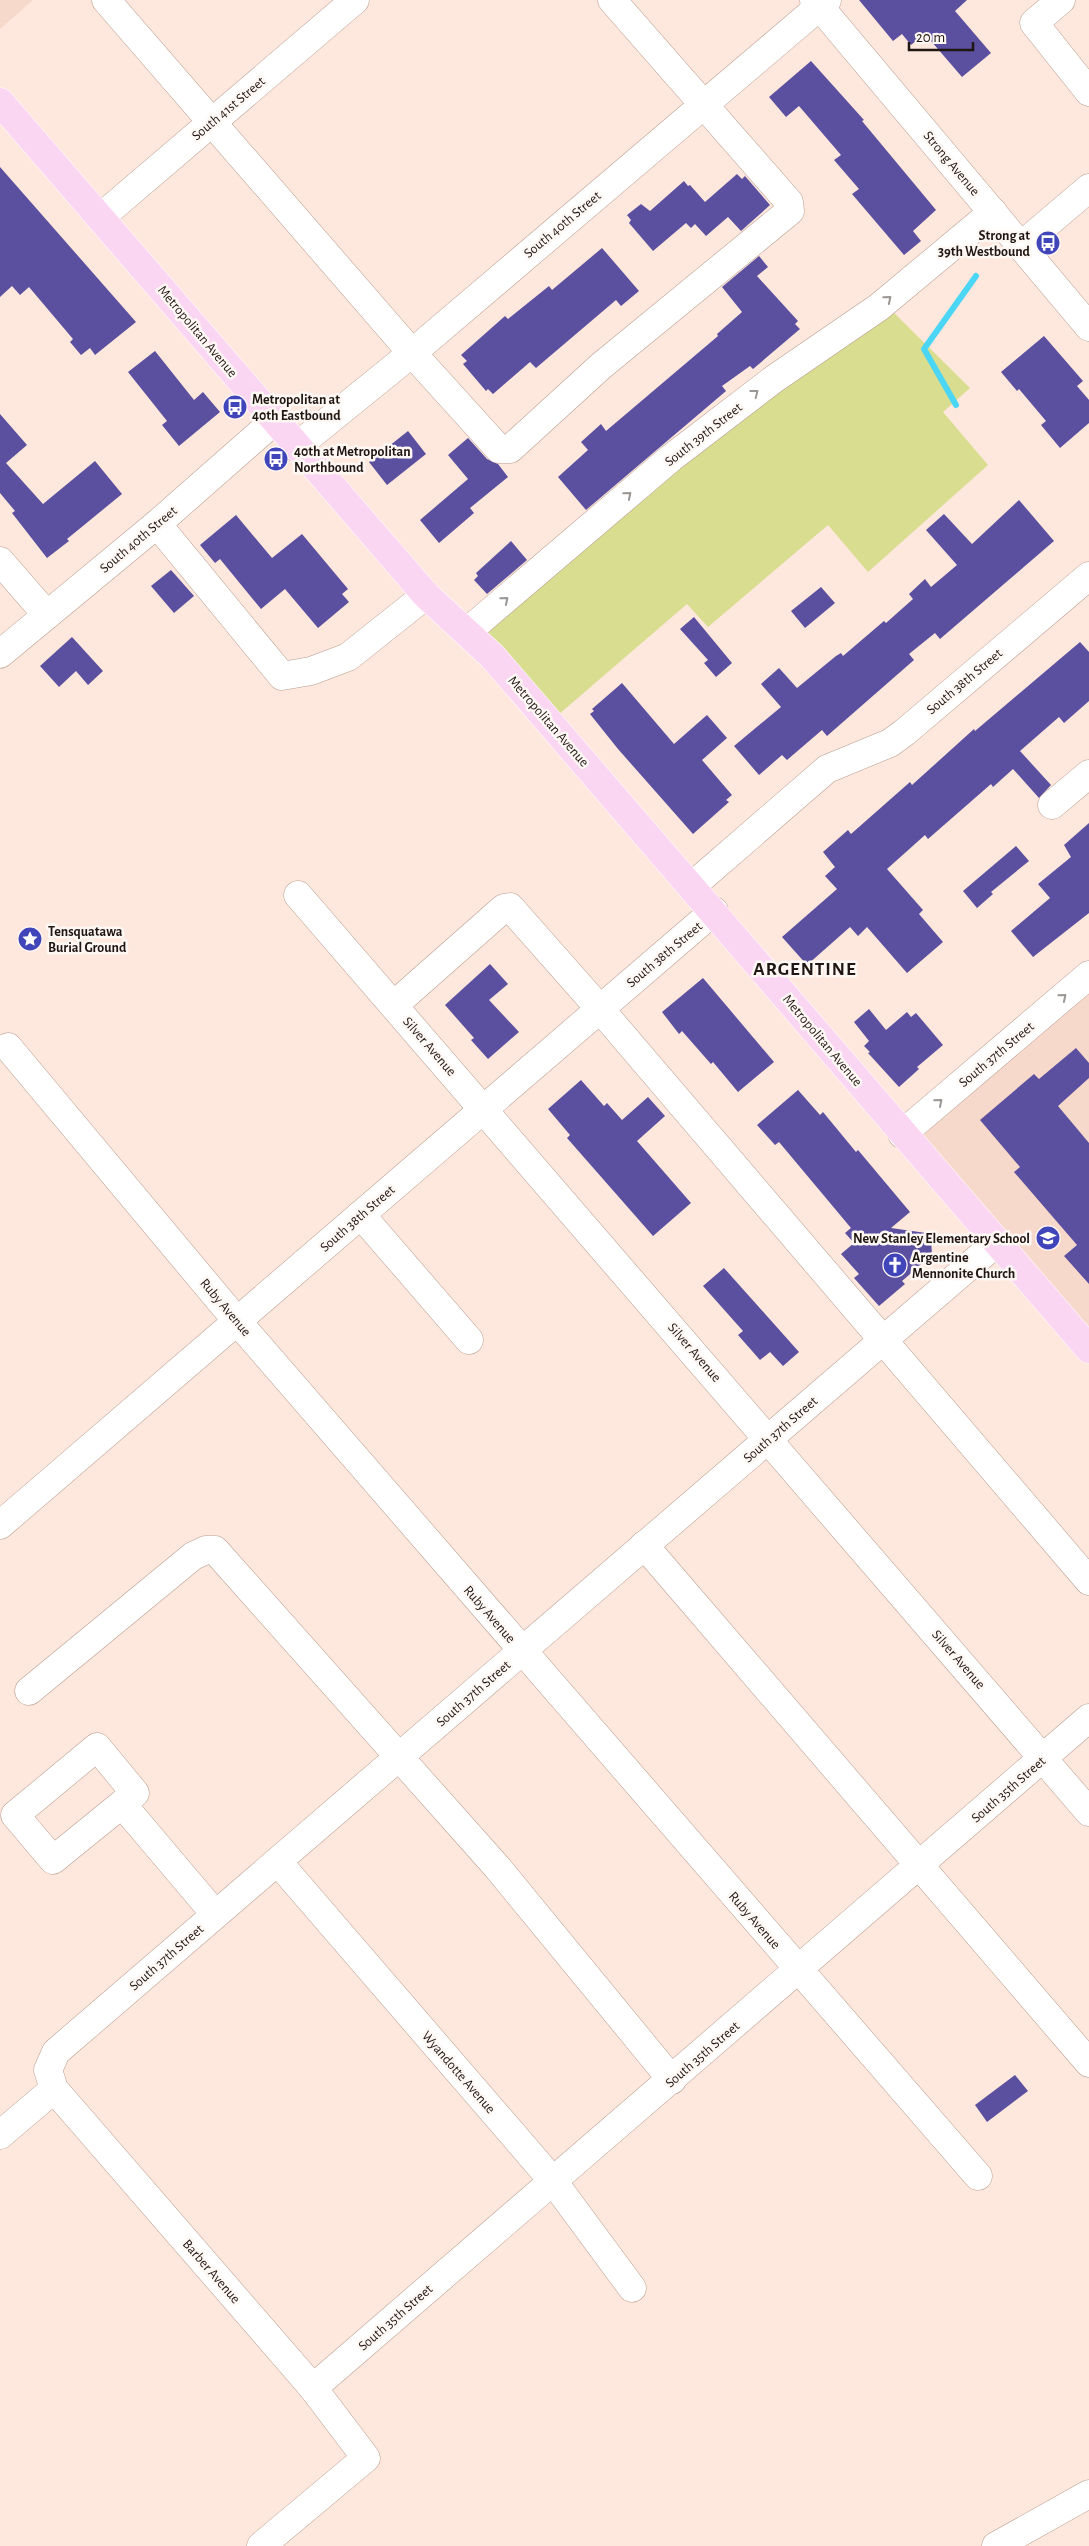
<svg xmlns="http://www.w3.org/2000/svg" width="1089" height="2546" viewBox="0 0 1089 2546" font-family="'Alegreya Sans',sans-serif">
  <rect width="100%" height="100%" fill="#fee7dc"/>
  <g fill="#f7d9cc">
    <path d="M0 0H33L0 29Z"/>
    <path d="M1089 990V1332L921 1137 923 1131Z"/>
  </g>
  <path fill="#d9dd8f" d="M886 305 970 388 943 412 988 465 868 572 828 525 708 627 687 604 558 715 486 633 755 404 834 354Z"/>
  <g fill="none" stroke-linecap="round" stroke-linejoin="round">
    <path stroke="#4bd6f6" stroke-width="6" d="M956 405 924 349 976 276"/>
  </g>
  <g fill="#5b4f9f">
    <path d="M859 0H967L955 11 991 53 962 77 925 34 911 45 902 34 893 41Z"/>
    <path d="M811 61 864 120 862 121 936 210 913 231 921 241 904 255 852 194 859 189 834 160 841 155 799 106 786 117 769 97Z"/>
    <path d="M0 167 136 322 95 355 90 348 81 355 70 342 73 339 29 287 20 295 12 286 0 297Z"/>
    <path d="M737 174 742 179 745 176 770 205 741 231 728 217 706 236 695 224 691 228 686 223 653 251 629 223 631 220 627 215 641 204 650 211 684 181 688 186 690 185 705 202Z"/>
    <path d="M602 248 639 291 621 306 616 300 536 368 530 362 493 394 488 389 486 391 463 364 467 361 461 355 505 316 508 319 549 286 552 290Z"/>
    <path d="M759 256 768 267 757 276 798 321 795 324 800 329 753 369 750 366 722 386 726 391 586 510 558 477 588 450 581 442 601 424 606 431 718 336 717 334 742 312 722 287Z"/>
    <path d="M1044 336 1083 381 1077 386 1089 400V423L1060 448 1041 425 1046 421 1019 389 1017 391 1001 372Z"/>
    <path d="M155 351 194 400 203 392 220 412 179 446 162 425 167 421 128 372Z"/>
    <path d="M0 414 27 445 6 463 43 504 95 461 122 494 67 539 69 541 47 558 12 513 15 511 0 493Z"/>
    <path d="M408 431 426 454 387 485 369 462Z"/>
    <path d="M468 438 487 459 498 464 508 477 470 508 474 513 439 543 420 520 468 479 448 455Z"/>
    <path d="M1019 500 1054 541 940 639 935 633 909 654 914 660 827 736 822 730 787 760 782 755 759 775 734 746 781 707 761 684 779 668 797 688 836 656 841 653 843 656 884 621 886 623 913 599 909 594 925 579 931 587 957 565 926 530 944 514 972 544Z"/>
    <path d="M236 515 272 558 302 534 348 589 342 594 349 602 318 628 285 589 261 609 220 559 215 563 200 545Z"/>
    <path d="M511 541 527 560 487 594 474 580 478 576 476 573Z"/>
    <path d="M171 570 194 596 174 613 151 586Z"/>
    <path d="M821 587 835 603 805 628 791 611Z"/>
    <path d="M694 617 732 663 716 677 704 663 708 660 680 629Z"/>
    <path d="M72 637 103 671 88 685 76 671 59 687 40 666Z"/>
    <path d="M1080 642 1089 652V701L1064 723 1059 717 1020 751 1051 785 1039 798 1013 769 993 787 991 784 928 839 925 835 887 869 923 910 919 914 943 942 907 973 867 927 858 936 850 927 807 965 782 937 837 889 825 876 835 867 823 852 848 830 851 834 910 782 912 785 974 729 975 731Z"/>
    <path d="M622 683 674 744 707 715 727 738 702 760 732 795 726 800 729 802 693 834 618 749 590 714 594 711 592 709Z"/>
    <path d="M1089 823V913L1033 957 1011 931 1050 898 1038 884 1071 857 1064 845Z"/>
    <path d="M1016 846 1029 861 991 892 993 894 977 908 963 891Z"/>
    <path d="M490 964 508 984 489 1000 519 1032 488 1059 471 1040 474 1038 445 1005Z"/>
    <path d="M703 978 774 1062 738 1092 713 1062 711 1064 682 1031 679 1034 662 1012Z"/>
    <path d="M869 1009 886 1030 907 1012 911 1017 916 1013 943 1045 917 1067 919 1069 899 1087 868 1053 870 1052 864 1046 869 1041 854 1022Z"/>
    <path d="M1076 1048 1089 1063V1078L1058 1106 1089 1143V1284L1064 1256 1077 1245 1014 1172 1020 1167 980 1120 1034 1074 1039 1079Z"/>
    <path d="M581 1080 604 1106 607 1103 622 1120 648 1097 665 1116 637 1141 691 1203 653 1236 567 1138 570 1135 548 1109Z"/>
    <path d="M798 1090 820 1115 823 1112 856 1152 858 1150 910 1212 891 1228 926 1233 931 1239 932 1255 902 1281 905 1284 879 1306 854 1278 859 1274 841 1254 854 1243 845 1233 851 1228 779 1142 775 1145 757 1125Z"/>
    <path d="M724 1268 799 1352 783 1366 770 1352 760 1360 738 1335 743 1331 703 1286Z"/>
    <path d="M1015 2075 1028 2091 987 2122 975 2105Z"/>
  </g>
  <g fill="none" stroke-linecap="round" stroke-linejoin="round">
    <defs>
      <g id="minor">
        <path d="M106 0 412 353 499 449H510L601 366 790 211 789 202 612 0"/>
        <path d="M814 0 1089 327"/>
        <path d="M1061 0 1034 23 1089 92"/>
        <path d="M101 217 355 0"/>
        <path d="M1021 246 1089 188"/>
        <path d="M296 447 412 353 827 0"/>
        <path d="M157 524 282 676 311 671 348 657 426 595"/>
        <path d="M0 561 47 615"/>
        <path d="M468 631 671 458 774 379 879 307 993 212"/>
        <path d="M0 654 157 524 274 421"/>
        <path d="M1052 805 1089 774"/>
        <path d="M692 886 827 769 890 743 905 732 1089 576"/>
        <path d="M298 895 1089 1812"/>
        <path d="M394 1005 504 908 510 907 600 1009 1089 1581"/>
        <path d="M8 1047 237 1321 978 2176"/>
        <path d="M902 1134 1089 975"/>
        <path d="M361 1215 469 1340"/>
        <path d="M0 1525 714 911"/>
        <path d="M644 1545 1089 2063"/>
        <path d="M29 1691 193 1556 206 1550H215L497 1867 672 2080"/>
        <path d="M122 1804 135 1793 97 1747 15 1815 53 1860 122 1804 215 1914"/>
        <path d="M278 1862 553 2181 632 2288"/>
        <path d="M0 2135 54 2089"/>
        <path d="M313 2388 1089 1718"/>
        <path d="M261 2546 366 2458 313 2388 54 2089 48 2070 56 2052 996 1243"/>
        <path d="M996 2546 1089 2494"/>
      </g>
      <path id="major" d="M0 102 426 595 493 657 1089 1349"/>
    </defs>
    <use href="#minor" stroke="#b89d90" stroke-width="29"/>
    <use href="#major" stroke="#fff" stroke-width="29"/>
    <use href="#minor" stroke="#fff" stroke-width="28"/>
    <use href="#major" stroke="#fbd6f3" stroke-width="28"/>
  </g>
  <defs><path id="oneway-chevron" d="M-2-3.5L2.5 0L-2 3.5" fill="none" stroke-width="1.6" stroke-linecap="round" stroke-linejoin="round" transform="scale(1.25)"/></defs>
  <g stroke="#9b9794">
    <use href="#oneway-chevron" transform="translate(888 299) rotate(-40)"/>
    <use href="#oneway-chevron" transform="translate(755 393) rotate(-38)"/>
    <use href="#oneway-chevron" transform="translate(628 495) rotate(-40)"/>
    <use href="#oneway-chevron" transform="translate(505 600) rotate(-40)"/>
    <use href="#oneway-chevron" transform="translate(1063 997) rotate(-40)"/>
    <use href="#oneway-chevron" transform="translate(939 1102) rotate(-41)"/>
  </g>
  <defs>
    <symbol id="bus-disc" viewBox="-11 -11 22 22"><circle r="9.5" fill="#4045b9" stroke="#fef8f5"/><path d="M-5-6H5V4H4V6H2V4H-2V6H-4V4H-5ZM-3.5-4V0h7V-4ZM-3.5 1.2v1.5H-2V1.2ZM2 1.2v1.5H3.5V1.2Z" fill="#fff"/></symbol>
    <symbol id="sight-disc" viewBox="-11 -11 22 22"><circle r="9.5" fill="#4045b9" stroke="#fef8f5"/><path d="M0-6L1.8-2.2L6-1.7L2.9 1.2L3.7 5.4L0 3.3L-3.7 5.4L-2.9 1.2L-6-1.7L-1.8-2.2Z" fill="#fff"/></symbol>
    <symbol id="school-disc" viewBox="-11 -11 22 22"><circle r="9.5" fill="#4045b9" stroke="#fef8f5"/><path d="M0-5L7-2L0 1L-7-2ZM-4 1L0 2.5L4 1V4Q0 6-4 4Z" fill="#fff"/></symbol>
    <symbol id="church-disc" viewBox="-11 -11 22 22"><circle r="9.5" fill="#4045b9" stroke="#fef8f5"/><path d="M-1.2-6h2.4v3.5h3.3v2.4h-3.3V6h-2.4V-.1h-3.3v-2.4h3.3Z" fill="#fff"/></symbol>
  </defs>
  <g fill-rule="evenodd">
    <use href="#bus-disc" x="1034" y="229" width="28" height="28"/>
    <use href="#bus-disc" x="221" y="393" width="28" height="28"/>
    <use href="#bus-disc" x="262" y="445" width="28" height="28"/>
    <use href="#sight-disc" x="16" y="925" width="28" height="28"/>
    <use href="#school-disc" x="1034" y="1224" width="28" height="28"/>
    <use href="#church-disc" x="881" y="1251" width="28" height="28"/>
  </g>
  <g text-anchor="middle" stroke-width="5" stroke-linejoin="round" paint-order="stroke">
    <g font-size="14" fill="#211712" stroke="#fef8f5">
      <text transform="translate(228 108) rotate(-40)" y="5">South 41st Street</text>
      <text transform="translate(952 163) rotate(50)" y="5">Strong Avenue</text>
      <text transform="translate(562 224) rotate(-40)" y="5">South 40th Street</text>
      <text transform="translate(198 331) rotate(50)" y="5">Metropolitan Avenue</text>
      <text transform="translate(703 434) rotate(-38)" y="5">South 39th Street</text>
      <text transform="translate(138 539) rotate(-40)" y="5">South 40th Street</text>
      <text transform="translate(964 681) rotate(-40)" y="5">South 38th Street</text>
      <text transform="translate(549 721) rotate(49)" y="5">Metropolitan Avenue</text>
      <text transform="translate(664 954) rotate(-40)" y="5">South 38th Street</text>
      <text transform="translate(823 1040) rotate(50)" y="5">Metropolitan Avenue</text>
      <text transform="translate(430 1046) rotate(49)" y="5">Silver Avenue</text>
      <text transform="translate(996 1054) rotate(-40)" y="5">South 37th Street</text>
      <text transform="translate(357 1218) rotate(-41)" y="5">South 38th Street</text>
      <text transform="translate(226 1307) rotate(50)" y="5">Ruby Avenue</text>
      <text transform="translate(695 1352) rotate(49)" y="5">Silver Avenue</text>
      <text transform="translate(780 1429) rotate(-41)" y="5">South 37th Street</text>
      <text transform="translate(490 1614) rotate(49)" y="5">Ruby Avenue</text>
      <text transform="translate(959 1659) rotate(49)" y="5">Silver Avenue</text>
      <text transform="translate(473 1693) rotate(-41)" y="5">South 37th Street</text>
      <text transform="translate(1008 1789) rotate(-41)" y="5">South 35th Street</text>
      <text transform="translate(755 1920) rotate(49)" y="5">Ruby Avenue</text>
      <text transform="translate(166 1957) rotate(-41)" y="5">South 37th Street</text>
      <text transform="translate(702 2054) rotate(-41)" y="5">South 35th Street</text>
      <text transform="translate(459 2072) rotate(49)" y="5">Wyandotte Avenue</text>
      <text transform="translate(212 2271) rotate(49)" y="5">Barber Avenue</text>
      <text transform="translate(395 2317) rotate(-41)" y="5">South 35th Street</text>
    </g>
    <g font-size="14" font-weight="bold" fill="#211712" stroke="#fef8f5" text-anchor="start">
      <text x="1030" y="240" text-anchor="end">Strong at<tspan x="1030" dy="16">39th Westbound</tspan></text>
      <text x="252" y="404">Metropolitan at<tspan x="252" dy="16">40th Eastbound</tspan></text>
      <text x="294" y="456">40th at Metropolitan<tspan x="294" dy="16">Northbound</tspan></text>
      <text x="48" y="936">Tensquatawa<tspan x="48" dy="16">Burial Ground</tspan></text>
      <text x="1030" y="1243" text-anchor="end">New Stanley Elementary School</text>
      <text x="912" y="1262">Argentine<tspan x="912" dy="16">Mennonite Church</tspan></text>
    </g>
    <g font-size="19" font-weight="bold" letter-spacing="1" fill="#211712" stroke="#fef8f5">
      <text x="805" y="975">ARGENTINE</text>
    </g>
  </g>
  <path d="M909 42v8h64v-8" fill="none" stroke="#211712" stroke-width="2.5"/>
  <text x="916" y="42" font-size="15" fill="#211712" stroke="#fef8f5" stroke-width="4" paint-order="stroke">20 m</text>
</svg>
